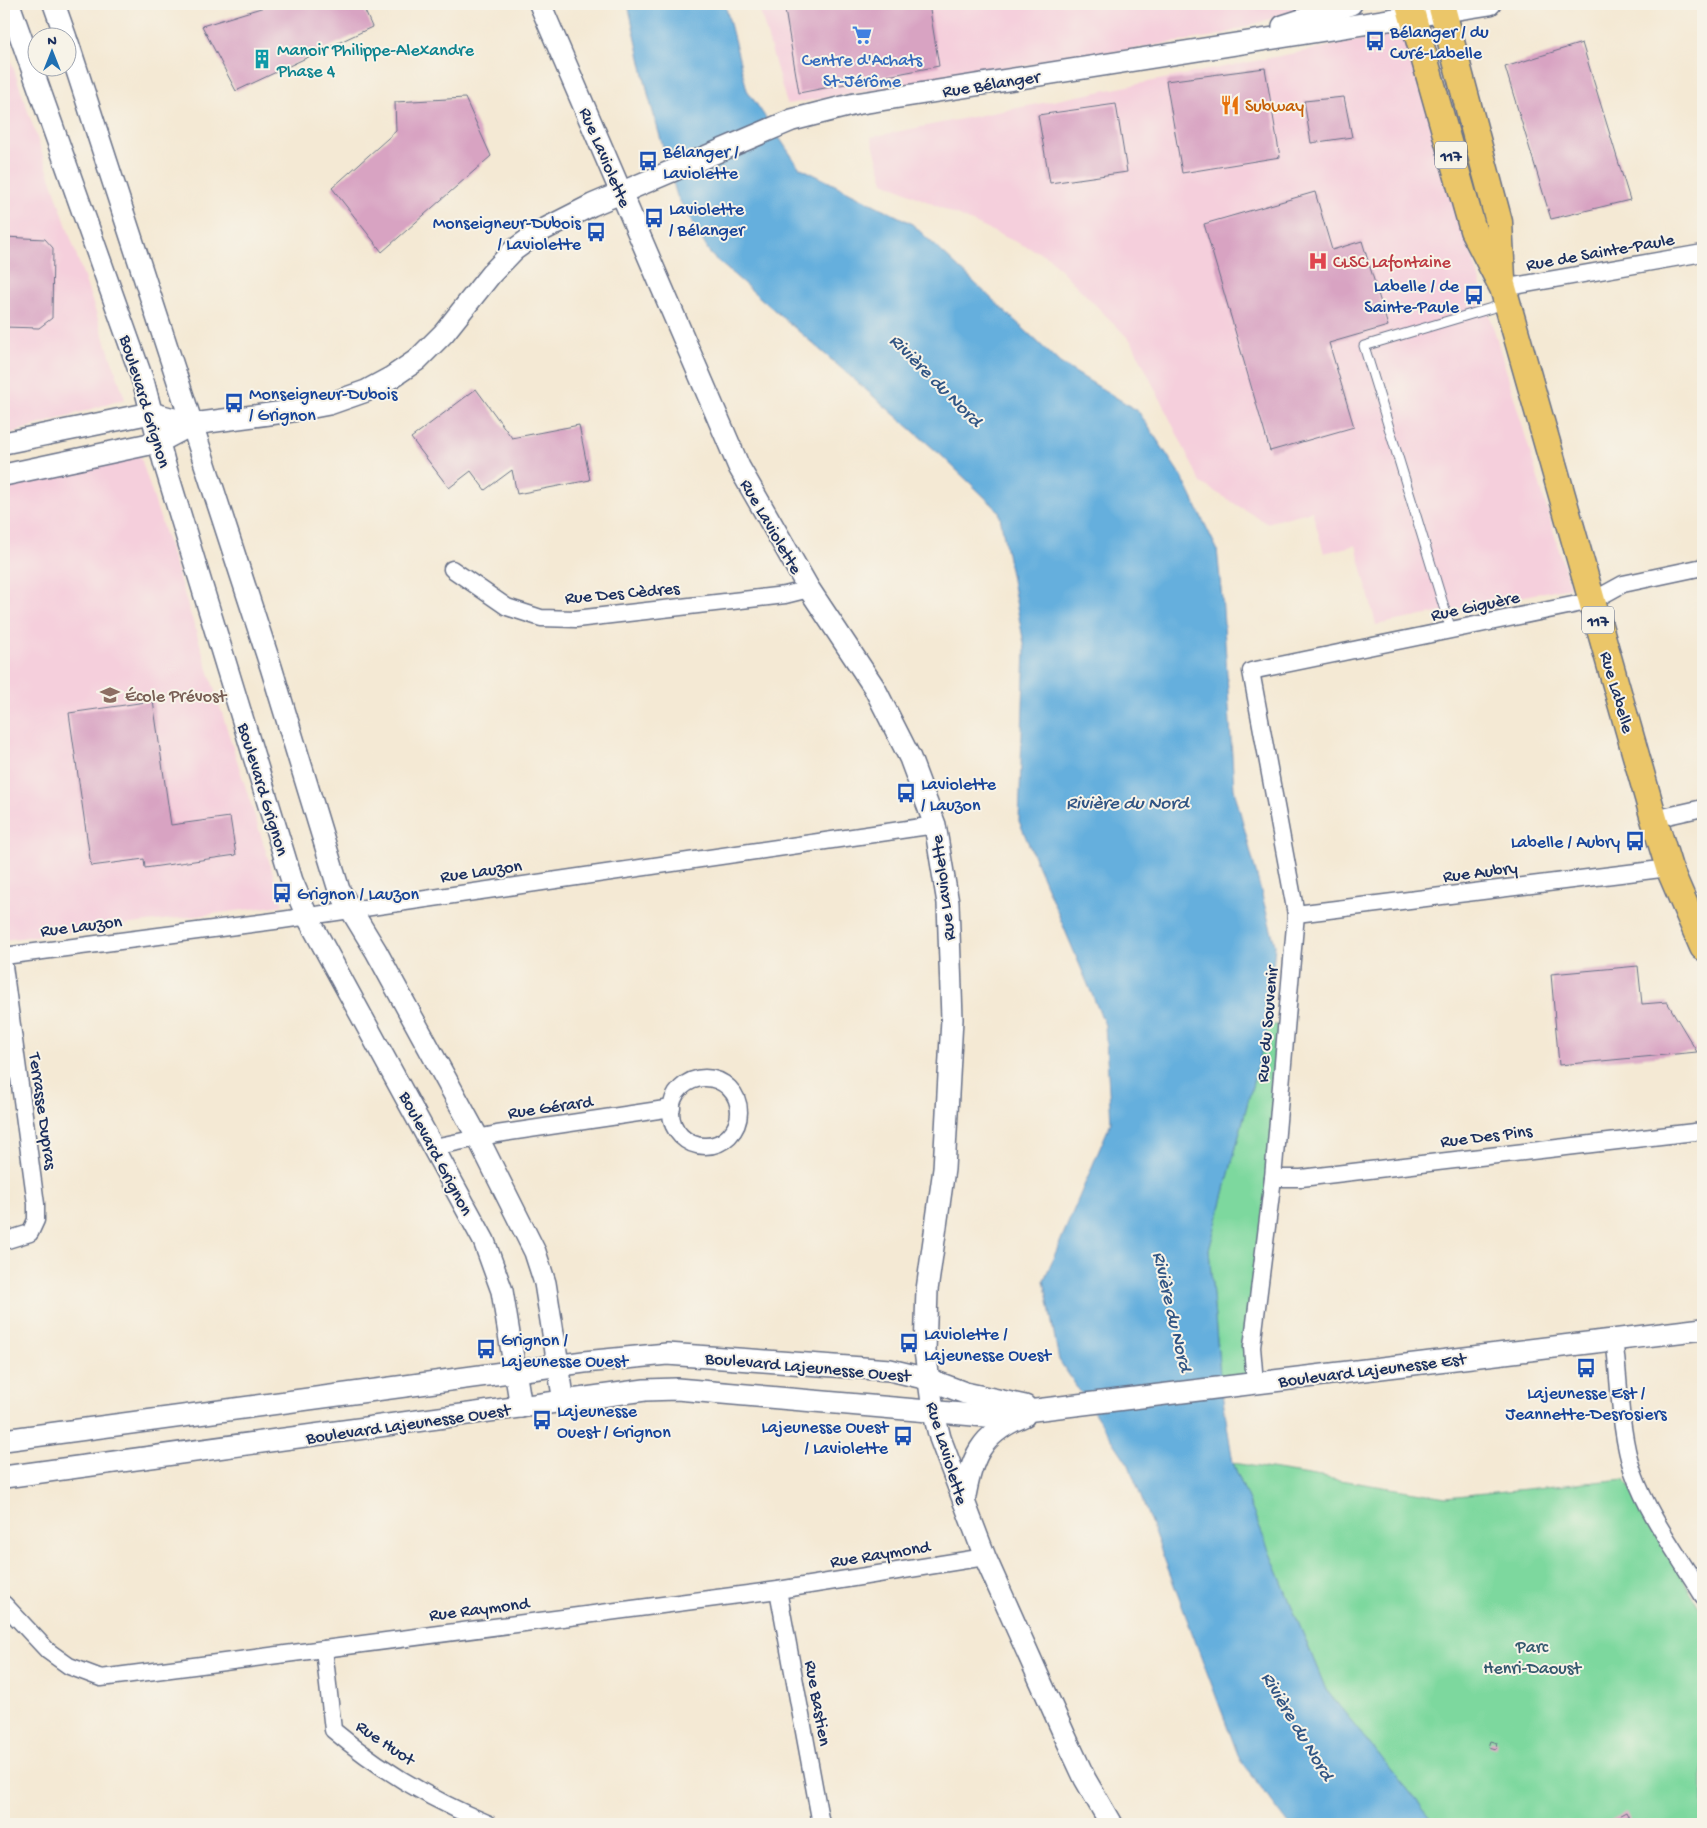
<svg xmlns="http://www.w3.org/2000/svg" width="1707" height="1828" viewBox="0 0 1707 1828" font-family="'Gochi Hand',sans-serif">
  <rect width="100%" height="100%" fill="#f7f3e8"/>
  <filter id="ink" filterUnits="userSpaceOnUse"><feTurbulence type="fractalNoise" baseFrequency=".02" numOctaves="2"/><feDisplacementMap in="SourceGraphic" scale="10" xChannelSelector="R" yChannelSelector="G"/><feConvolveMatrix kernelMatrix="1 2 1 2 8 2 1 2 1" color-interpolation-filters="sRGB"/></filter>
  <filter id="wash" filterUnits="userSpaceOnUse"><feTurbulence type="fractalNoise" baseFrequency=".0096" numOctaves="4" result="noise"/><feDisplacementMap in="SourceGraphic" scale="20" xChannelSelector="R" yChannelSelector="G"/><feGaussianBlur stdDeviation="1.12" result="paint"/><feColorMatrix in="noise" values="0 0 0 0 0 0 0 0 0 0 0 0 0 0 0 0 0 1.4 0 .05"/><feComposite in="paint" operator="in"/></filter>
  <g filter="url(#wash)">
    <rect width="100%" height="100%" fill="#f4e9d4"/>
    <g fill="#f5cfdc">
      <path d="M758 4H1316L1221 35 787 104Z"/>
      <path d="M1406 31 1570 587 1376 625 1356 545 1324 553 1312 511 1266 523 1201 483 1132 342 1047 256 884 182 871 137Z"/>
      <path d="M4 40 125 399 4 435Z"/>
      <path d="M140 455 283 905 4 940V485Z"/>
    </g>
    <g fill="#7dd89e" stroke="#4c847e">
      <path d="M1268 1025H1286L1255 1383 1221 1387 1209 1250Z"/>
      <path d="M1233 1463 1446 1497 1625 1479 1703 1613V1824H1436L1326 1690Z"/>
    </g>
    <path fill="#65afdd" stroke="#406f9e" d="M628 4H725L747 90 799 167 911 223 1060 363 1138 411 1183 479 1217 549 1223 609 1234 789 1275 945 1268 1025 1209 1250 1221 1387 1233 1463 1326 1690 1436 1824H1289L1240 1760 1129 1465 1059 1360 1044 1280 1111 1122 1105 1025 1019 821 1025 649 999 511 942 456 711 255 677 196 649 98Z"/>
    <g id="blocks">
      <g fill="#d8a3c2">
        <path d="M274 4H362L372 27 236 91 202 26Z"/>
        <path d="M784 4H929L939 66 799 93Z"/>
        <path d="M1582 43 1630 200 1551 219 1505 67Z"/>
        <path d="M1265 68 1280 157 1182 173 1166 81Z"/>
        <path d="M1344 97 1352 137 1311 143 1304 101Z"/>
        <path d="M465 98 491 156 382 252 332 188 396 131 395 102Z"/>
        <path d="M1116 104 1127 172 1050 183 1038 115Z"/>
        <path d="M1315 192 1332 250 1362 241 1388 326 1329 343 1354 427 1270 451 1204 224Z"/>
        <path d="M4 237 45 239 53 248 52 318 39 328 4 327Z"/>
        <path d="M476 389 512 438 579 425 590 480 517 494 512 470 485 490 471 471 449 488 411 438Z"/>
        <path d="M153 701 171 825 230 817 236 855 145 868 144 859 91 866 69 713Z"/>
        <path d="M1638 966 1642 1004 1667 1002 1697 1052 1559 1065 1551 974Z"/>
        <path d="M1490 1741 1497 1743 1495 1749 1488 1747Z"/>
        <path d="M1626 1812 1632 1824H1603Z"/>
      </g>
    </g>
  </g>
  <g filter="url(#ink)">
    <use href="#blocks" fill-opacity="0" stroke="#677087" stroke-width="1"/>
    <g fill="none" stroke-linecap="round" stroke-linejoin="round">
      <defs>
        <path id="service" d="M1451 630 1364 346 1505 304"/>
        <g id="minor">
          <path d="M1503 288 1703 253"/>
          <path d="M452 569 507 607 541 618 576 619 785 595 809 589"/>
          <path d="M1654 819 1703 808"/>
          <path d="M1296 914 1669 868"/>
          <path d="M4 956 282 920 935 825"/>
          <path d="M4 966 36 1204V1220L30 1233 4 1241"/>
          <circle cx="705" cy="1112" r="34"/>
          <path d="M434 1147 497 1134 672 1108"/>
          <path d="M1273 1178H1301L1703 1131"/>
          <path d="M1614 1339C1620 1382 1619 1431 1633 1472 1649 1517 1679 1556 1703 1596"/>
          <path d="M1255 1383 1252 1347 1273 1178 1296 914 1251 671 1592 601 1623 584 1703 567"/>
          <path d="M778 1590 821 1824"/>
          <path d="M4 1604 48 1651 69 1666 101 1678 778 1590 985 1557"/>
          <path d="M324 1649 333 1730C379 1769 434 1801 489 1824"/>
        </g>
        <g id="tertiary">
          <path d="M9 4 144 384 164 462 292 881 307 916 484 1241 502 1291 521 1407"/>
          <path d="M54 4 66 38"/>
          <path d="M540 4 739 467 809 589 874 687 910 758 935 825 948 903 952 1019 944 1169 927 1290 925 1351 933 1410 940 1438 985 1557 1064 1734 1085 1779 1111 1824"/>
          <path d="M1283 26 1351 4"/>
          <path d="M68 43 271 667 339 890 376 951 478 1138 535 1252 545 1283 564 1402"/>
          <path d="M4 443 151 413 193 424 292 411 329 404 366 391 392 377 417 360 444 333 491 274 514 250 539 232 592 205 792 120 855 104 1490 4"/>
          <path d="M4 475 159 442 193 424"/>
          <path d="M4 1440 584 1362 667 1354 890 1370 928 1379 965 1393 1025 1406"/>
          <path d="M4 1477 645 1390 677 1389 985 1416 1703 1329"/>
          <path d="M964 1502C971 1458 980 1434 1024 1416"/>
        </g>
        <g id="primary">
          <path d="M1409 4 1473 230 1503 288 1654 819 1669 868 1703 947"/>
          <path d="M1441 4 1499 222 1502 278"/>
        </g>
      </defs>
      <use href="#service" stroke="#677087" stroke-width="11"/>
      <use href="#minor" stroke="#677087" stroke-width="19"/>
      <use href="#tertiary" stroke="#677087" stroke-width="24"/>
      <use href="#primary" stroke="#677087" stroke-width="29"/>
      <use href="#service" stroke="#fff" stroke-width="9"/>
      <use href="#minor" stroke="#fff" stroke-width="16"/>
      <use href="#tertiary" stroke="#fff" stroke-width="21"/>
      <use href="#primary" stroke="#ebc669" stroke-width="26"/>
    </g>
  </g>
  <defs>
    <symbol id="supermarket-bare" viewBox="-9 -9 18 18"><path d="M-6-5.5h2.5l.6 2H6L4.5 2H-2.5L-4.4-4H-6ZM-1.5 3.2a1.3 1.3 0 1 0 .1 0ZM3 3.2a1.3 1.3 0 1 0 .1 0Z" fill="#3f7fe0" stroke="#f7f3e8" stroke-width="2.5" paint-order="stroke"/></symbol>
    <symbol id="bus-bare" viewBox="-9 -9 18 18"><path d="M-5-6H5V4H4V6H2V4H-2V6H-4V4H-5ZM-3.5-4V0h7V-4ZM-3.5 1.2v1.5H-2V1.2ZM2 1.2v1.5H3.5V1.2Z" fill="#1a4fb4" stroke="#f7f3e8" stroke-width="2.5" paint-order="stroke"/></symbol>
    <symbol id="building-bare" viewBox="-9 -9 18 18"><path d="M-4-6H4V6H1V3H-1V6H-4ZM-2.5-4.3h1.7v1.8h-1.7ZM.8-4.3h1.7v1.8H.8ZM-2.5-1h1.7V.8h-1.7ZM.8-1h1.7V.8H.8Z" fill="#0f9aa8" stroke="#f7f3e8" stroke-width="2.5" paint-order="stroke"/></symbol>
    <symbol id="restaurant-bare" viewBox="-9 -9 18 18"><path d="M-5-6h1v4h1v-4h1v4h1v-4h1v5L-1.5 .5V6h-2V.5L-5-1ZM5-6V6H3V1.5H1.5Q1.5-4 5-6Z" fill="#e8710a" stroke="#f7f3e8" stroke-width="2.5" paint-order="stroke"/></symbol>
    <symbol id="hospital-bare" viewBox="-9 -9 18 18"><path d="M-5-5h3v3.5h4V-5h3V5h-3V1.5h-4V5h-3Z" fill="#e0444e" stroke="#f7f3e8" stroke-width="2.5" paint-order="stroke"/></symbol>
    <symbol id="school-bare" viewBox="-9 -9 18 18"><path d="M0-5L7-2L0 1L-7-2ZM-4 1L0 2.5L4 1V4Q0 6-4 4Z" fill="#8d6e63" stroke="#f7f3e8" stroke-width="2.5" paint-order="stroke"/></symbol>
  </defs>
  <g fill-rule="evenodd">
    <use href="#supermarket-bare" x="848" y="21" width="28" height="28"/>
    <use href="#bus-bare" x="1361" y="27" width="28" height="28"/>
    <use href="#building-bare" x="248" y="45" width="28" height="28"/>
    <use href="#restaurant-bare" x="1216" y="91" width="28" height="28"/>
    <use href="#bus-bare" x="634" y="147" width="28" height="28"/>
    <use href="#bus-bare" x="640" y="204" width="28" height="28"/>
    <use href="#bus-bare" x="582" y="218" width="28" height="28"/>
    <use href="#hospital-bare" x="1304" y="247" width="28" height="28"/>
    <use href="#bus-bare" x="1460" y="281" width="28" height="28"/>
    <use href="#bus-bare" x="220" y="389" width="28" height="28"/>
    <use href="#school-bare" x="96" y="681" width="28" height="28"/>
    <use href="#bus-bare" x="892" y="779" width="28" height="28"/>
    <use href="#bus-bare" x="1621" y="827" width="28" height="28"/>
    <use href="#bus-bare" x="268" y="879" width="28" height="28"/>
    <use href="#bus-bare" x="895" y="1329" width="28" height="28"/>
    <use href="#bus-bare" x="472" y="1335" width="28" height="28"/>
    <use href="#bus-bare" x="1572" y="1354" width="28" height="28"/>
    <use href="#bus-bare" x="528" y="1406" width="28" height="28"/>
    <use href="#bus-bare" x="889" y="1422" width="28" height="28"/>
  </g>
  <g text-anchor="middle" stroke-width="4" stroke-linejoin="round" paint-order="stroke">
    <g fill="#f7f3e8" stroke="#5d6a87" stroke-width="1">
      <rect x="1435" y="141.5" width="32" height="27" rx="4"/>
      <rect x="1582" y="606.5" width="32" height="27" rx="4"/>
    </g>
    <g font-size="16" font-weight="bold" fill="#1b2f5e">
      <text x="1451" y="161">117</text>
      <text x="1598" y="626">117</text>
    </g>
    <g font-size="18" fill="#164399" stroke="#f7f3e8" text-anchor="start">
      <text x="1390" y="37">Bélanger / du<tspan x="1390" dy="21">Curé-Labelle</tspan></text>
      <text x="663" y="157">Bélanger /<tspan x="663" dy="21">Laviolette</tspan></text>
      <text x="669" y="214">Laviolette<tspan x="669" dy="21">/ Bélanger</tspan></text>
      <text x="581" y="228" text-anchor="end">Monseigneur-Dubois<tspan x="581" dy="21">/ Laviolette</tspan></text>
      <text x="1459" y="291" text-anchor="end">Labelle / de<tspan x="1459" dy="21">Sainte-Paule</tspan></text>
      <text x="249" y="399">Monseigneur-Dubois<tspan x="249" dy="21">/ Grignon</tspan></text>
      <text x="921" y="789">Laviolette<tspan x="921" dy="21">/ Lauzon</tspan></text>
      <text x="1620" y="847" text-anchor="end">Labelle / Aubry</text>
      <text x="297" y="899">Grignon / Lauzon</text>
      <text x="924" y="1339">Laviolette /<tspan x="924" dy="21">Lajeunesse Ouest</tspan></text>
      <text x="501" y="1345">Grignon /<tspan x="501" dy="21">Lajeunesse Ouest</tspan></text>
      <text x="1586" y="1398" text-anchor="middle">Lajeunesse Est /<tspan x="1586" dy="21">Jeannette-Desrosiers</tspan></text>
      <text x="557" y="1416">Lajeunesse<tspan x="557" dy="21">Ouest / Grignon</tspan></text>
      <text x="888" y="1432" text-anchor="end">Lajeunesse Ouest<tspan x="888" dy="21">/ Laviolette</tspan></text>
    </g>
    <g font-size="18" fill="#0d838f" stroke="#f7f3e8" text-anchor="start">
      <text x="277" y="55">Manoir Philippe-Alexandre<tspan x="277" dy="21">Phase 4</tspan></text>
    </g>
    <g font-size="18" fill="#366cbe" stroke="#f7f3e8">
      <text x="862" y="65">Centre d'Achats<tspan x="862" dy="21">St-Jérôme</tspan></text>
    </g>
    <g font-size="18" fill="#1b2f5e" stroke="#f7f3e8">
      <text transform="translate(991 83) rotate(-9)" y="6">Rue Bélanger</text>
      <text transform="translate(606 157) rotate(67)" y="6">Rue Laviolette</text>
      <text transform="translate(1600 251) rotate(-10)" y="6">Rue de Sainte-Paule</text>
      <text transform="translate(146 401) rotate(73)" y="6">Boulevard Grignon</text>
      <text transform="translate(772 526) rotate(60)" y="6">Rue Laviolette</text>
      <text transform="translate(622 592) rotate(-5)" y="6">Rue Des Cèdres</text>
      <text transform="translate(1475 605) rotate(-12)" y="6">Rue Giguère</text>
      <text transform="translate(1618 692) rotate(74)" y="6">Rue Labelle</text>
      <text transform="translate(264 789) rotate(73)" y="6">Boulevard Grignon</text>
      <text transform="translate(481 870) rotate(-8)" y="6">Rue Lauzon</text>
      <text transform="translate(1480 871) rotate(-7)" y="6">Rue Aubry</text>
      <text transform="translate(942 888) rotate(-97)" y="6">Rue Laviolette</text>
      <text transform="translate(81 925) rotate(-7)" y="6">Rue Lauzon</text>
      <text transform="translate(1266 1024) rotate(-85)" y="6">Rue du Souvenir</text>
      <text transform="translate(550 1106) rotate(-8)" y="6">Rue Gérard</text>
      <text transform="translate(44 1111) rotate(82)" y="6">Terrasse Dupras</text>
      <text transform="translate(1486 1135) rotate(-7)" y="6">Rue Des Pins</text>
      <text transform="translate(437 1153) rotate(62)" y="6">Boulevard Grignon</text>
      <text transform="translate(808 1366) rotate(5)" y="6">Boulevard Lajeunesse Ouest</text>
      <text transform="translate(1372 1369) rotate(-7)" y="6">Boulevard Lajeunesse Est</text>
      <text transform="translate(408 1423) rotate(-8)" y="6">Boulevard Lajeunesse Ouest</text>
      <text transform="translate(948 1453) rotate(73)" y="6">Rue Laviolette</text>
      <text transform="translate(880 1553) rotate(-9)" y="6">Rue Raymond</text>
      <text transform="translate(479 1608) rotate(-7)" y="6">Rue Raymond</text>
      <text transform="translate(819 1703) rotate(80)" y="6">Rue Bastien</text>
      <text transform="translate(386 1742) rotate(34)" y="6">Rue Huot</text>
    </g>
    <g font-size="18" fill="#c56008" stroke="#f7f3e8" text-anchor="start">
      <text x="1245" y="111">Subway</text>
    </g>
    <g font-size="18" fill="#be3a42" stroke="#f7f3e8" text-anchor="start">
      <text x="1333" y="267">CLSC Lafontaine</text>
    </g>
    <g font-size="18" fill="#785e54" stroke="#f7f3e8" text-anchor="start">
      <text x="125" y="701">École Prévost</text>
    </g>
    <g font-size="18" fill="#34596e" stroke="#f7f3e8">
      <text x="1532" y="1652">Parc<tspan x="1532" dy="21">Henri-Daoust</tspan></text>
    </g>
    <g font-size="19" font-style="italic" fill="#315584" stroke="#f7f3e8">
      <text transform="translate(937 379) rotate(45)" y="7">Rivière du Nord</text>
      <text x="1127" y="808">Rivière du Nord</text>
      <text transform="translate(1174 1311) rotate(77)" y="7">Rivière du Nord</text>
      <text transform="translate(1299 1725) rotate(59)" y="7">Rivière du Nord</text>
    </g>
  </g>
  <rect width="1707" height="1828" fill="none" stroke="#f7f3e8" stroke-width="20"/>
  <g transform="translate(52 52)"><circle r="24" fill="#f7f3e8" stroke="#9fa5b1"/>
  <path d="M0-4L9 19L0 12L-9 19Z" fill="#1f6fb2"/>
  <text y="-8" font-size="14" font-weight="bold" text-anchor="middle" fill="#1b2f5e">N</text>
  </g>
</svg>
